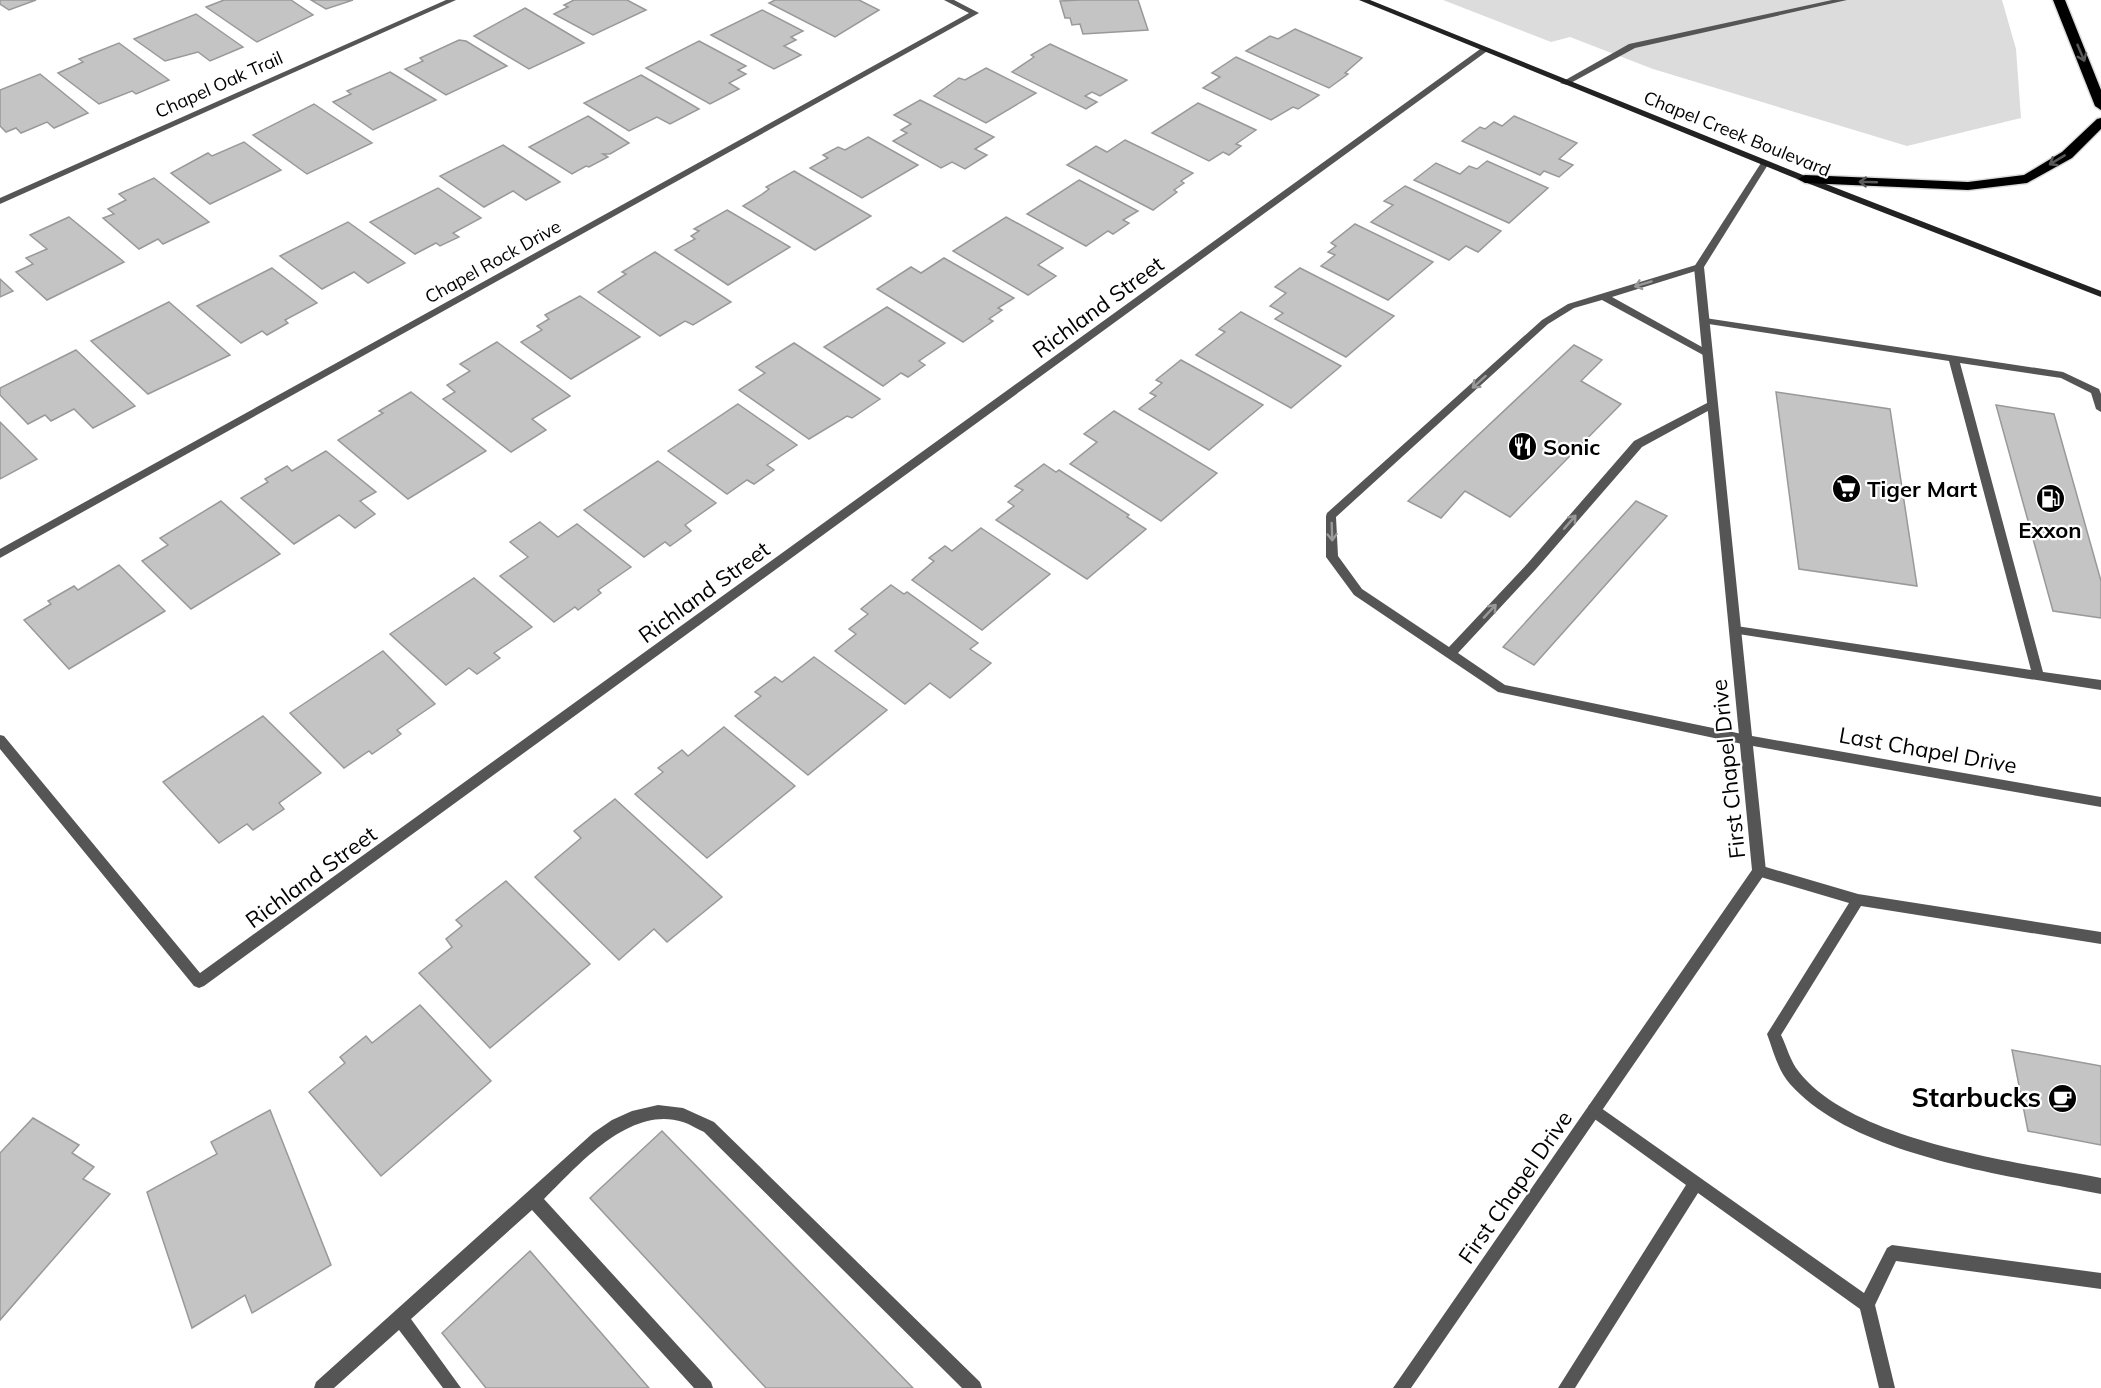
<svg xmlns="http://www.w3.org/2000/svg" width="2101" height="1388" viewBox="0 0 2101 1388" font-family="Mulish,sans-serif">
  <rect width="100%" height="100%" fill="#fff"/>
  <path fill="#dcdcdc" d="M1443 0H2002L2016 49 2021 118 1907 146 1653 69 1570 37 1551 42Z"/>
  <g fill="#c4c4c4" stroke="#999" stroke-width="1.5">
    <path d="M0 0H36L9 10 0 4Z"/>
    <path d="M224 0H291L313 15 257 42 206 7Z"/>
    <path d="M311 0H353L326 9Z"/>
    <path d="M574 0H627L646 10 593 35 554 14 568 7 564 5Z"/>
    <path d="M775 0H859L879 10 835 37 769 3Z"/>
    <path d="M1080 0H1138L1148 30 1083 34 1080 24 1072 25 1070 18H1065L1060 1Z"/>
    <path d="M525 8 584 43 529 69 474 36Z"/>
    <path d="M762 10 803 31 791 37 796 40 784 46 801 55 774 69 711 35Z"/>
    <path d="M196 14 243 47 210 61 198 52 165 61 134 39Z"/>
    <path d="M1295 29 1362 58 1345 73 1348 74 1329 88 1246 51 1270 36 1278 39Z"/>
    <path d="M459 40 466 41 507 66 446 95 405 69 423 61 420 58Z"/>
    <path d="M699 41 746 66 738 70 746 74 729 83 739 89 710 104 646 68Z"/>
    <path d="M119 43 169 80 136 94 132 91 99 104 58 73 83 62 79 59Z"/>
    <path d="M1050 44 1127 80 1100 96 1092 92 1085 96 1097 102 1086 109 1012 72 1034 57 1031 55Z"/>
    <path d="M1236 57 1319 95 1298 109 1293 107 1271 120 1203 88 1220 77 1212 73Z"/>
    <path d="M986 68 1036 93 986 123 934 96 959 78 965 80Z"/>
    <path d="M390 72 436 100 373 130 333 102 351 94 347 91Z"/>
    <path d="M40 74 88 113 54 128 47 122 21 133 16 128 6 132 0 126V90Z"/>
    <path d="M641 75 699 109 670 124 657 117 629 131 584 103Z"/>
    <path d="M920 100 994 137 975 149 987 155 965 169 952 162 941 168 893 141 907 133 901 130 911 124 894 115Z"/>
    <path d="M1198 103 1256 130 1236 144 1241 146 1229 155 1223 152 1209 161 1152 133Z"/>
    <path d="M314 104 372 143 307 174 253 135Z"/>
    <path d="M588 116 629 143 610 154H603L608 157 589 167 586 166 572 174 529 147Z"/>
    <path d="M1514 116 1577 143 1559 159 1573 165 1559 177 1544 171 1540 175 1462 141 1480 127 1485 129 1494 122 1502 126Z"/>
    <path d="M868 137 918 165 862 198 810 168 828 158 823 155 838 147 845 150Z"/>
    <path d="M1125 140 1193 173 1181 181 1184 183 1174 190 1177 192 1153 210 1067 165 1096 146 1107 152Z"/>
    <path d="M244 142 281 170 210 204 171 173 208 153 212 156Z"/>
    <path d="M503 145 560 182 526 200 513 191 484 207 440 176Z"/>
    <path d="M1487 161 1548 188 1509 223 1414 180 1436 163 1460 174 1469 166 1477 169Z"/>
    <path d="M794 171 871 216 815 250 743 206 761 195 769 189 766 187Z"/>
    <path d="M154 178 209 222 163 244 158 239 139 249 103 218 114 214 108 209 126 200 119 194Z"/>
    <path d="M1079 180 1138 211 1123 220 1129 223 1113 234 1108 231 1086 246 1027 214Z"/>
    <path d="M1405 186 1501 231 1478 252 1466 246 1449 260 1371 222 1393 205 1384 201Z"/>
    <path d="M438 188 481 218 453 233 459 237 440 246 436 243 415 254 370 222Z"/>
    <path d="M727 210 790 247 728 285 675 250 695 239 691 236 699 231 694 229Z"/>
    <path d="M69 217 124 262 47 300 16 272 33 264 26 258 47 249 30 235Z"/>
    <path d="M1006 217 1063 248 1038 265 1056 276 1028 295 953 251Z"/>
    <path d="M348 222 405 263 368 283 354 272 322 289 280 256Z"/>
    <path d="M1355 224 1433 262 1388 300 1321 266 1335 255 1328 252 1336 246 1331 243Z"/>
    <path d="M655 252 731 302 693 325 685 321 660 336 598 292 626 274 622 272Z"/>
    <path d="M944 258 1014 298 998 308 1002 310 989 319 993 321 963 342 877 289 911 267 921 273Z"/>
    <path d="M272 268 317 303 285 320 288 323 267 335 262 331 241 343 197 306Z"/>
    <path d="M1300 268 1394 316 1346 357 1275 319 1283 313 1270 306 1286 293 1275 287Z"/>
    <path d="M0 279 13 291 0 297Z"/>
    <path d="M580 296 640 337 571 379 521 342 542 330 537 326 549 319 545 315Z"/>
    <path d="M169 302 230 355 148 394 91 341Z"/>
    <path d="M887 307 945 343 919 361 925 365 908 377 901 373 883 386 824 347Z"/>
    <path d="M1241 312 1341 366 1291 408 1196 355 1225 332 1219 329Z"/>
    <path d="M497 342 570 396 532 419 546 430 511 452 443 399 455 392 447 385 470 371 460 364Z"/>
    <path d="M794 343 880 399 852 418 847 416 809 439 739 390 765 373 756 367Z"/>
    <path d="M1574 345 1602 360 1581 381 1621 404 1510 517 1465 491 1441 518 1408 501Z"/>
    <path d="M76 350 135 406 93 428 74 409 51 421 45 415 28 424 0 395V388Z"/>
    <path d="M1181 360 1263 405 1209 450 1139 409 1156 396 1150 393 1162 383 1156 380Z"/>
    <path d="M411 392 486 451 408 499 338 440 383 413 379 411Z"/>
    <path d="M1776 392 1890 409 1917 586 1799 569Z"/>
    <path d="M738 404 797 445 767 465 774 470 754 484 747 480 727 494 668 451Z"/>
    <path d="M1996 405 2054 414 2101 581V618L2053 611Z"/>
    <path d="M1114 411 1217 473 1161 521 1070 464 1097 442 1084 434Z"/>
    <path d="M0 422 37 459 0 479Z"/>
    <path d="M326 451 376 492 360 501 375 514 355 528 339 515 294 544 241 498 268 482 265 479 287 466 292 471Z"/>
    <path d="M658 461 716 503 685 525 691 531 670 546 665 542 644 557 584 510Z"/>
    <path d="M1044 464 1056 472 1059 470 1129 515 1127 517 1146 529 1087 579 996 520 1014 506 1008 502 1023 490 1015 486Z"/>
    <path d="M221 501 280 554 191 609 142 561 168 545 160 538Z"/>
    <path d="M1636 501 1667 516 1534 665 1503 647Z"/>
    <path d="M540 522 558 537 577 524 631 567 598 590 601 593 578 610 575 607 554 622 500 576 528 557 510 542Z"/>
    <path d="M981 528 1050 574 982 630 912 580 934 561 929 558 945 546 952 551Z"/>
    <path d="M119 565 165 611 69 669 24 620 51 604 48 601 74 586 78 590Z"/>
    <path d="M474 578 532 627 494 653 500 658 477 674 469 668 446 685 390 634Z"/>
    <path d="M891 585 904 594 907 592 978 643 970 649 991 663 950 698 930 683 905 704 835 651 856 634 849 629 868 614 861 609Z"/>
    <path d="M383 651 435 704 397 730 401 734 372 754 369 751 344 768 290 713Z"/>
    <path d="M814 657 887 710 808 775 735 716 761 696 755 692 775 677 782 682Z"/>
    <path d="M263 716 321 773 279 803 284 809 253 830 247 824 219 843 163 782Z"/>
    <path d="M724 727 795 786 707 858 635 794 663 772 658 768 682 750 688 756Z"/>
    <path d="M615 799 722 897 667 942 654 929 619 960 535 877 581 838 574 831Z"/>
    <path d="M506 881 590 964 490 1048 419 973 452 947 446 939 462 926 456 920Z"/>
    <path d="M420 1005 491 1081 381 1176 309 1092 345 1063 340 1057 366 1036 372 1043Z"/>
    <path d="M2012 1050 2101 1066V1145L2028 1131Z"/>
    <path d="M270 1110 331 1265 252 1313 245 1295 192 1328 147 1192 217 1154 211 1142Z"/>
    <path d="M33 1118 79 1145 72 1153 94 1167 83 1179 110 1194 0 1320V1153Z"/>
    <path d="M662 1131 913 1388H766L590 1198Z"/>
    <path d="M530 1251 649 1388H486L442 1333Z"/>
  </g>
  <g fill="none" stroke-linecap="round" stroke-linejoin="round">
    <defs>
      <g id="highway">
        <path d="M2053 0H2065L2101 90V110L2095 106Z"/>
        <path d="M2101 118V129L2072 158 2027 183 1968 190 1805 183 1798 179 1805 175 1968 182 2024 175 2062 152 2097 119Z"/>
      </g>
    </defs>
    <use href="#highway" stroke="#dbdbdb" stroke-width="3"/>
    <g fill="#555" fill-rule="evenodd">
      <path d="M1832 0H1847L1635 48 1567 85 1560 83 1629 44Z"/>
      <path d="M1699 264 1702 265V269L1612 297 1711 352V356H1705L1602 300 1574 308 1548 324 1336 517 1338 556 1362 589 1449 647 1528 563 1634 441 1709 402H1717V406L1642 447 1536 569 1458 653 1505 685 1747 735 1751 736 1753 740 1751 744 1747 745 1498 692 1354 595 1326 557V516L1327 513 1542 320 1568 304Z"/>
      <path d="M1705 318 2063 372 2099 389 2101 394V412L2096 409 2091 393 2061 378 1960 363 2043 672 2101 680V690L1732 633 1730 630 1732 627 1736 626 2031 670 1949 361 1702 323 1700 321Z"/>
      <path d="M1759 865 1858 894 2101 932V944L1861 906 1781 1035C1787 1047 1790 1061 1799 1072 1854 1142 2017 1162 2101 1178V1194C2008 1175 1855 1157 1790 1084 1778 1071 1773 1050 1767 1034L1849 903 1754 875 1752 871 1754 867Z"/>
      <path d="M1594 1103 1864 1293 1887 1248 1892 1245 2101 1273V1289L1896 1261 1875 1305 1895 1388H1879L1860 1309 1698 1193 1575 1388H1558L1686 1185 1589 1115 1587 1110 1589 1105Z"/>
      <path d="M658 1105 683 1108 714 1122 980 1382 982 1388H962L704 1132C697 1129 690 1124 683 1122 629 1105 578 1166 544 1199L711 1382 713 1388H694L532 1210 411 1319 461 1388H443L399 1330 334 1388H314L316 1382 593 1133 612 1120 632 1111Z"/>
    </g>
    <g fill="#555" fill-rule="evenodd">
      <path d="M446 0H456L0 204V198Z"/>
      <path d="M944 0H954L979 13 0 558V549L969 13Z"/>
      <path d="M1483 47 1490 49 204 986 199 988 194 986 0 749V735L4 736 200 973Z"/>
      <path d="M1765 160 1769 163 1704 267 1752 736 2101 797V807L1753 746 1766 871 1764 875 1411 1388H1393L1752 870 1694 267 1761 163Z"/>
    </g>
    <path fill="#222" fill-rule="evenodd" d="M1359 0H1370L1808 177 2101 291V297L1802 181Z"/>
    <use href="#highway" fill="#000" fill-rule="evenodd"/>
  </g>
  <defs><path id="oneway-shaft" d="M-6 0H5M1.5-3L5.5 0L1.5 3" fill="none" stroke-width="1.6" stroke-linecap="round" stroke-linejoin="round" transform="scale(1.5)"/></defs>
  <g stroke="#595959">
    <use href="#oneway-shaft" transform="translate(2081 53) rotate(67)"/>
    <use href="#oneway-shaft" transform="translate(2057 160) rotate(149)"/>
    <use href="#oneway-shaft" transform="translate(1868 182) rotate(-178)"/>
  </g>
  <g stroke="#999">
    <use href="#oneway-shaft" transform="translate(1643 284) rotate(163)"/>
    <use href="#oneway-shaft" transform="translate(1479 382) rotate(138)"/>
    <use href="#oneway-shaft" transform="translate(1570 522) rotate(-49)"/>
    <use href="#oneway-shaft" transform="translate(1332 532) rotate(88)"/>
    <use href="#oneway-shaft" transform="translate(1490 611) rotate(-47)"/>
  </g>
  <defs>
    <symbol id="restaurant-disc" viewBox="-11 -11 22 22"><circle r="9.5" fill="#000" stroke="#fff"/><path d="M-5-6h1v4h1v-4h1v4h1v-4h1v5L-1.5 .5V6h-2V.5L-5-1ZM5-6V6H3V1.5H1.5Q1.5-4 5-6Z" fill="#fff"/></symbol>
    <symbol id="supermarket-disc" viewBox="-11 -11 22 22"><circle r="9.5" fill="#000" stroke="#fff"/><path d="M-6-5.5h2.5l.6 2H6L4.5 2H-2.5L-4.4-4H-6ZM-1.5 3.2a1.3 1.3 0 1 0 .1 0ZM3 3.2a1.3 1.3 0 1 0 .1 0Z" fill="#fff"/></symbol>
    <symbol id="fuel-disc" viewBox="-11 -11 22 22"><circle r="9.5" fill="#000" stroke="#fff"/><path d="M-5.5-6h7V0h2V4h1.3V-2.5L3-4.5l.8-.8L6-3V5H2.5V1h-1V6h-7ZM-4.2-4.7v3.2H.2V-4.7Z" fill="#fff"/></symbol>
    <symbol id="cafe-disc" viewBox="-11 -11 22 22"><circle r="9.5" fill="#000" stroke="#fff"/><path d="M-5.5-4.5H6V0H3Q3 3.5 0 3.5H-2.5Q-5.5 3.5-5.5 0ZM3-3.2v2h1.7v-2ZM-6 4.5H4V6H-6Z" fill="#fff"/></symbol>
  </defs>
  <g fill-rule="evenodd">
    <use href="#restaurant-disc" x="1506" y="430" width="33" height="33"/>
    <use href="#supermarket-disc" x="1830" y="472" width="33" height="33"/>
    <use href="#fuel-disc" x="2034" y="482" width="33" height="33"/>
    <use href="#cafe-disc" x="2046" y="1082" width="33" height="33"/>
  </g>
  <g text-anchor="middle" stroke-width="4.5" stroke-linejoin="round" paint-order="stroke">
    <g font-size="18" fill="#000" stroke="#fff">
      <text transform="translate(219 85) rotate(-24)" y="6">Chapel Oak Trail</text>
      <text transform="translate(1737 134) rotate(22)" y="6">Chapel Creek Boulevard</text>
      <text transform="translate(493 262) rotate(-29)" y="6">Chapel Rock Drive</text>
    </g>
    <g font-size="22" fill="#000" stroke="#fff">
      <text transform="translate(1098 307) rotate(-36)" y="8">Richland Street</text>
      <text transform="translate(704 592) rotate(-36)" y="8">Richland Street</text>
      <text transform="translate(1928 750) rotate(10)" y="8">Last Chapel Drive</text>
      <text transform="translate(1728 769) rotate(-96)" y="8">First Chapel Drive</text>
      <text transform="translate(311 877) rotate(-36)" y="8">Richland Street</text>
      <text transform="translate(1515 1187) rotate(-55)" y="8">First Chapel Drive</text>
    </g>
    <g font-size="22" font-weight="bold" fill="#000" stroke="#fff" text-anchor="start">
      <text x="1543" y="455">Sonic</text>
      <text x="1867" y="497">Tiger Mart</text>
      <text x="2050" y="538" text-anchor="middle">Exxon</text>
    </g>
    <g font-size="27" font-weight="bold" fill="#000" stroke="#fff" text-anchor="end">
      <text x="2041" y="1107">Starbucks</text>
    </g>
  </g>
</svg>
